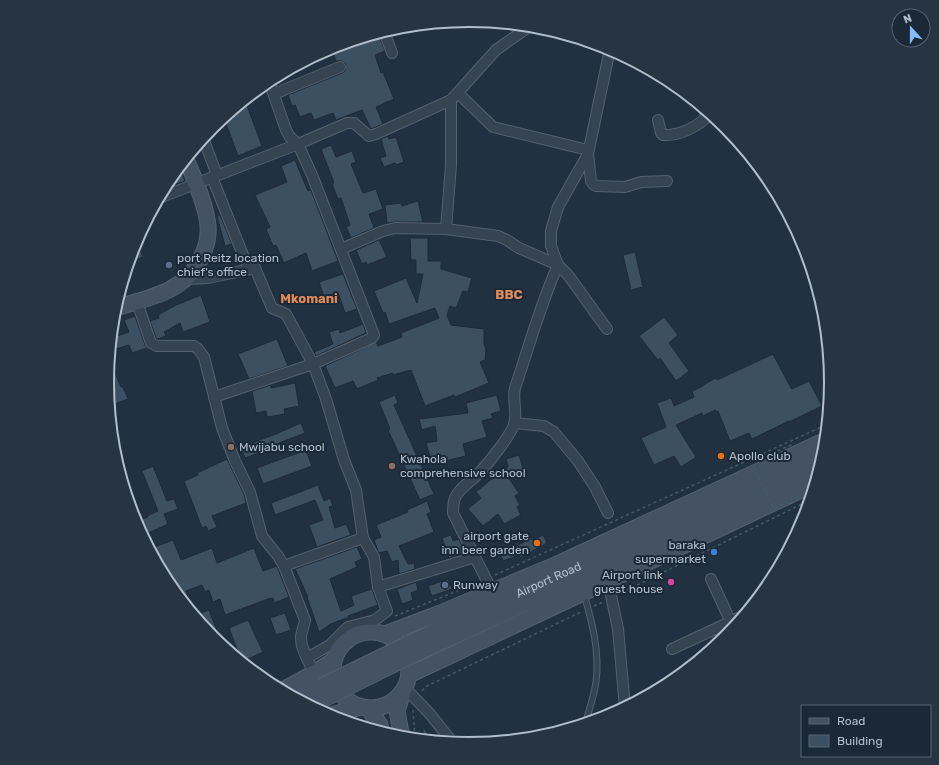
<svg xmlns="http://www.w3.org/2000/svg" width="939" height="765" viewBox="0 0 939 765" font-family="Rubik,sans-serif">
  <rect width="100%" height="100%" fill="#223141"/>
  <g fill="#3d5061" stroke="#1d2a38">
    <path d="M378 33 385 51 375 55 381 73 383 72 394 99 376 107 383 124 371 129 362 110 336 120 333 113 314 120 311 113 300 117 295 105 292 106 288 95 342 73 345 71 346 64 341 61H336L331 47Z"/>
    <path d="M245 100 262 146 238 156 224 118Z"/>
    <path d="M388 136 389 139 396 137 404 162 396 165 395 163 384 167 380 158 386 156 381 139Z"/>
    <path d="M331 145 336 157 352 151 356 162 351 164 363 193 376 189 383 209 369 214 374 228 351 238 346 227 350 225 341 198 338 199 332 184 334 183 321 149Z"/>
    <path d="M295 160 308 191 311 190 338 261 312 271 306 253 284 263 276 245 273 246 266 229 270 227 255 195 287 182 281 166Z"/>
    <path d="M180 167 185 181 166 188 165 186 168 181Z"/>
    <path d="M418 201 423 222H395L387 223 385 205 401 203 402 206Z"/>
    <path d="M220 215 232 244 225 246 217 216Z"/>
    <path d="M410 238H428V261H441V269L472 278 468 292 463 291 456 308 450 306 447 315 451 325 484 329V345L486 348 485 360 480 362 489 383 455 397 454 395 425 406 411 370 393 375V373L377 378 378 380 357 389 353 381 335 388 325 366 376 342 378 346 402 337 401 333 439 318 435 308 389 324 385 312 383 313 374 291 406 278 417 303 423 274H416V260H411Z"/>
    <path d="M136 240 143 257 129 263 135 244Z"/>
    <path d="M379 240 387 257 367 265 366 262 362 264 356 250Z"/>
    <path d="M635 252 643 287 631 290 623 255Z"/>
    <path d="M343 274 357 309 345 313 339 295 325 300 319 282Z"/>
    <path d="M201 295 210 322 183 332 180 323 164 332 166 336 158 339 156 338 150 321 159 318 158 315 176 305Z"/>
    <path d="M135 316 145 345 147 348 132 353 129 345 110 351 111 338 129 332 124 320Z"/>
    <path d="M664 317 678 335 669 343 689 371 676 381 660 358 658 360 639 336Z"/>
    <path d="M363 324 366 333 316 356 314 352 333 344 329 332 339 329 340 333Z"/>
    <path d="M277 339 288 366 249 379 238 354Z"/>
    <path d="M773 354 791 388 792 389 809 381 822 406 789 422V421L752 439 749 433 730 441 718 411 716 412 715 410 703 416 702 413 676 425 696 457 681 467 674 456 654 465 641 438 666 427 657 403 671 398 674 406 694 397 692 391 703 386V385L716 378 717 380Z"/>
    <path d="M109 358 121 387H123L128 399 109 406 107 382Z"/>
    <path d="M295 383 299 406 284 409 285 414 267 417 266 411 256 413 252 391 271 385V388Z"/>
    <path d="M395 395 398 403 394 405 434 494 420 500 388 430 390 429 379 402Z"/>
    <path d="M497 395 501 411 491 414 493 418 482 421 487 437 463 444 466 456 432 464 426 443 437 441 435 426 422 430 419 419 468 413 466 403Z"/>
    <path d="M301 423 305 433 279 443 280 446 245 458 241 447 276 434Z"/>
    <path d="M306 450 312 466 263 484 257 468Z"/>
    <path d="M519 455 524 472 508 477 519 493 515 496 520 505 517 507 521 515 504 524 498 514 483 526 468 509 481 498 476 492 489 481 508 467 506 459Z"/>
    <path d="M227 459 244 494 246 503 212 516 217 527 208 531 206 526 202 528 184 481 198 475 197 473Z"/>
    <path d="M153 466 167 501 174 499 178 509 164 514 168 524 142 536 135 522 148 517 147 516 158 511 142 471Z"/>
    <path d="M318 485 324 501 330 498 333 506 329 507 335 528 346 524 351 535 317 547 309 525 323 520 315 500 275 515 271 503Z"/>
    <path d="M427 501 431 512 427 514 434 532 399 546 408 564 414 563 415 569 399 574 398 560 392 562 387 551 379 553 378 551 374 540 381 537 376 525 408 512 407 510Z"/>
    <path d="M527 531 532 540 543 535 547 543 520 558 519 555 503 561 500 554 524 542 520 534Z"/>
    <path d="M451 535 453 541 459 539 465 553 449 558 442 538Z"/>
    <path d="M173 540 181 560 212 548 217 563 254 548 263 571 277 566 289 597 274 603 273 598 268 599 225 615 220 599 213 602 209 590 205 592 202 585 186 591 192 613 168 584 167 582 172 580 164 562 158 565 149 549Z"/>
    <path d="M357 547 362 559 355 562 357 567 330 579 341 611 354 605 351 596 372 589 378 605 348 616 349 617 331 624 319 632 307 597H308L295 569Z"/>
    <path d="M448 579 452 589 432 596 428 586Z"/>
    <path d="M416 582 418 590 411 593 413 600 402 604 397 589Z"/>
    <path d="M209 610 219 636 224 648 213 639 205 628 199 614Z"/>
    <path d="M285 613 291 630 276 635 270 618Z"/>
    <path d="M248 620 263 652 242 662 229 628Z"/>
    <path d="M423 727 433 741 423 740Z"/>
  </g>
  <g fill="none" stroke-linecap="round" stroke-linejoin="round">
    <defs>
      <path id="lane" d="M584 594C592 622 600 652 596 682 594 696 589 711 585 724"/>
      <g id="street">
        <path d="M384 31 392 53"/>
        <path d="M458 93 493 127 588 150"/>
        <path d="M274 94 340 67"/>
        <path d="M702 106 705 112 711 114"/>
        <path d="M658 120 661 133 663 135C680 136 699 126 710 114"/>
        <path d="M203 138 217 175"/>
        <path d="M588 154 591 181 593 184 596 186 625 187 641 182 667 181"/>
        <path d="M212 177 245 260 255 268 272 308 286 314 313 364 326 399 344 460 356 490 363 538 374 557 378 587 387 611 375 620 348 627 330 645 307 658"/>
        <path d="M159 198 298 144 347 123H354L369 136 376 134 451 100 496 50 530 26"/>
        <path d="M446 229 451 165V100"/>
        <path d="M341 249 383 231 395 228 446 229 498 236 507 240 519 248 558 265 568 275 607 329"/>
        <path d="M187 279 208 278 255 268"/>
        <path d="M137 302 151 343 157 346H194L198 349 204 357 222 428 235 461 250 492 262 536 278 556 284 566 305 620C304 626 302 630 301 636 300 648 309 662 314 673"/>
        <path d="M214 397 313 364 372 338 374 335 312 175 298 144 290 137 286 130 269 81"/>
        <path d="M514 423 544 426 554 432 578 461 595 487 608 513"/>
        <path d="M475 557 492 591"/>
        <path d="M284 566 363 538"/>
        <path d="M711 579 734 629"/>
        <path d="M608 581 618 629 625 708"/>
        <path d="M378 587 475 557 453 513C453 508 453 503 455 498 458 490 467 484 474 478 485 468 508 439 514 425 518 413 512 400 515 388 529 347 540 305 558 265L551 246V231L558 207 588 154 610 49"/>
        <path d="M672 649 745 615"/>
        <path d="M405 688 430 714 453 743"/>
      </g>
      <g id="secondary">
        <path d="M115 308C149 298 185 292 201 258 207 246 210 233 207 219 204 200 194 178 186 159"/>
        <circle cx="371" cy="670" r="38"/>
        <path d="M385 634 438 614 553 566 826 440"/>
        <path id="s1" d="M412 642 825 454"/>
        <path d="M417 653 821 468"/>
        <path d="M409 675 816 483"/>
        <path d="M281 691 314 673 334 660"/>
        <path d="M297 699 322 686"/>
        <path d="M310 706 328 697"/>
        <path d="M368 708 380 725 382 733"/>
        <path d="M328 716 361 707"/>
        <path d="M402 738 397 711 403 692"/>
      </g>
    </defs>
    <use href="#lane" stroke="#54616e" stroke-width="7"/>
    <use href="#street" stroke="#54616e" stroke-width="12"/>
    <use href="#secondary" stroke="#54616e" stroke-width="17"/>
    <g stroke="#425d5f" stroke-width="1.5" stroke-dasharray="3 3" stroke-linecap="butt">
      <path d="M495 575 817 429 828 423"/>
      <path d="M621 593 804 503"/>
      <path d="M594 606 603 602"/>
      <path d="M395 616 477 583"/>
      <path d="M422 691 427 686 581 612"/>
      <path d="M413 710 415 740"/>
    </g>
    <use href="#lane" stroke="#364351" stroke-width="5"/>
    <use href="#street" stroke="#364351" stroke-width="10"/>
    <use href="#secondary" stroke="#445264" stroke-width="15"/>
    <defs>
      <g id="secondary-bridge">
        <path d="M322 686 412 642"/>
        <path d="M328 697 417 653"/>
      </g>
    </defs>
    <use href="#secondary-bridge" stroke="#54616e" stroke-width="17" stroke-linecap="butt"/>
    <path stroke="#425d5f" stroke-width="1.5" stroke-dasharray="3 3" stroke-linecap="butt" d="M761 458 791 445 792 450 754 469 774 509 812 490 813 494"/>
    <use href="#secondary-bridge" stroke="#445264" stroke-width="15"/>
  </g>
  <g fill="#5c6f8a" stroke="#1b2836" stroke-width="1.5">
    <circle cx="169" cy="265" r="4"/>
    <circle cx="445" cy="585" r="4"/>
  </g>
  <g fill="#8d6e63" stroke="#1b2836" stroke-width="1.5">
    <circle cx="231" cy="447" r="4"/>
    <circle cx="392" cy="466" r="4"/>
  </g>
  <g fill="#e8710a" stroke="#1b2836" stroke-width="1.5">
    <circle cx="721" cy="456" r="4"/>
    <circle cx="537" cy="543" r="4"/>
  </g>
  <circle fill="#3f7fe0" stroke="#1b2836" stroke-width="1.5" cx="714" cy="552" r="4"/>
  <circle fill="#d1479c" stroke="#1b2836" stroke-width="1.5" cx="671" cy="582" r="4"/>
  <g text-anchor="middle" stroke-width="4" stroke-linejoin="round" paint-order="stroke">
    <g font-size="12" fill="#b3becb" stroke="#1b2836" text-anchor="start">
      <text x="177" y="262">port Reitz location<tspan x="177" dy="14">chief's office</tspan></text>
      <text x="239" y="451">Mwijabu school</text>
      <text x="729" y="460">Apollo club</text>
      <text x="400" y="463">Kwahola<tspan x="400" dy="14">comprehensive school</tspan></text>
      <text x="529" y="540" text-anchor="end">airport gate<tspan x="529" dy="14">inn beer garden</tspan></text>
      <text x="706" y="549" text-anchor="end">baraka<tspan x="706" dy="14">supermarket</tspan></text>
      <text x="663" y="579" text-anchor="end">Airport link<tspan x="663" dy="14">guest house</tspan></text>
      <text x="453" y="589">Runway</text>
    </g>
    <g font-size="12" fill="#b3becb" stroke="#1b2836">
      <text dy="4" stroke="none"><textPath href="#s1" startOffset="150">Airport Road</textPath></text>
    </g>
    <g font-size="13" font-weight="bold" fill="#e08b59" stroke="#1b2836">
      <text x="509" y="299">BBC</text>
      <text x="309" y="303">Mkomani</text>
    </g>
  </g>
  <path d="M0 0H939V765H0ZM114 382a355 355 0 1 1 710 0a355 355 0 1 1-710 0Z" fill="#273442" fill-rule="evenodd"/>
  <path fill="none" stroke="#b3becb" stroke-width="2" d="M114 382a355 355 0 1 1 710 0a355 355 0 1 1-710 0Z"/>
  <rect x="801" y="705" width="130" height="52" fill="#1b2836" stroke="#586472"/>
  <rect x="809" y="718" width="20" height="6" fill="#445264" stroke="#586472"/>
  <text x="837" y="725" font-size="12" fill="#b3becb">Road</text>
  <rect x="809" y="735" width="20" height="12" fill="#3d5061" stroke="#586472"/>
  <text x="837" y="745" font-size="12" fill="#b3becb">Building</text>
  <g transform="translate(911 28) rotate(339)"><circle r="19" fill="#1b2836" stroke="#586472"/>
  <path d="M0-3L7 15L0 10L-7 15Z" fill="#84bbff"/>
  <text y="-6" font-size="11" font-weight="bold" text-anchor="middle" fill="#b3becb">N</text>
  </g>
</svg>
